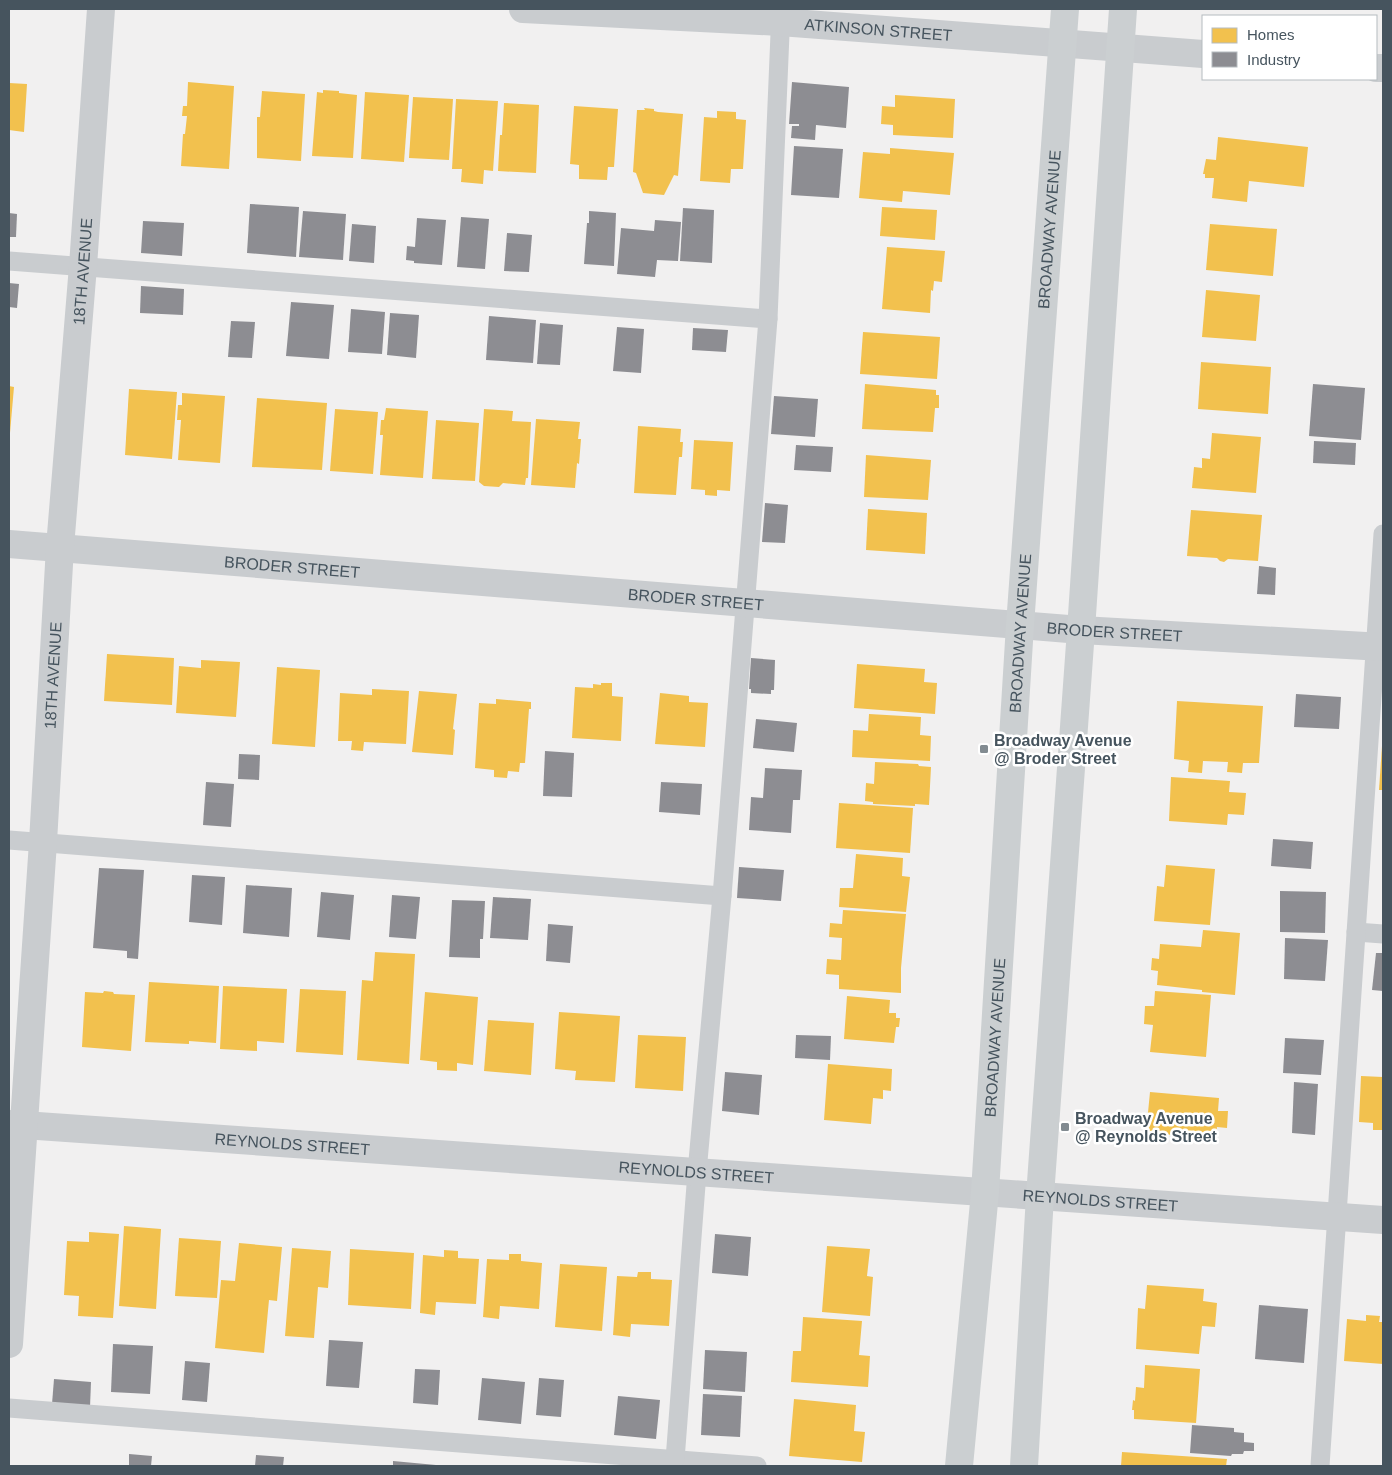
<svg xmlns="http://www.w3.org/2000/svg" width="1392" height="1475" viewBox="0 0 1392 1475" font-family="Arial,sans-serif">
  <rect width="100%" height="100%" fill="#f1f0f0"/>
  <g fill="#f2c14e">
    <path d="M188 82 234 86 229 169 181 166 183 134H185L187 116H182L183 106H187Z"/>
    <path d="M9 83 27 84 24 132 9 130Z"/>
    <path d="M323 90 339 91V93L357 95 353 158 312 156 317 92 323 93Z"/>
    <path d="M262 91 305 94 301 161 257 158V117H260Z"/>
    <path d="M365 92 409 95 404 162 361 159Z"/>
    <path d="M895 95 955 99 953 138 893 135V125L881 124 882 106 895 107Z"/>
    <path d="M413 97 453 99 449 160 409 158Z"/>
    <path d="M456 99 498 101 493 171 484 170 483 184 461 182 462 169H452Z"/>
    <path d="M504 103 539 105 536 173 498 171 500 135H502Z"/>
    <path d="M574 106 618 109 614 167H608L607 180 579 179V165L570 164Z"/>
    <path d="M644 108 654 109V111L658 112 683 114 678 176 674 175 664 195 643 193 636 173 633 172 637 110H645Z"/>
    <path d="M717 111 736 112V119L746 120 743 169H731L730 183 700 181 704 117 717 118Z"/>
    <path d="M1218 137 1308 147 1304 187 1249 181 1247 202 1212 198 1214 178H1205V174H1203L1206 159 1216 160Z"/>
    <path d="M890 148 954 153 950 195 903 191 902 202 859 198 863 152 890 154Z"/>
    <path d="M882 207 937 210 935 240 880 236Z"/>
    <path d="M1210 224 1277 229 1273 276 1206 270Z"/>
    <path d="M887 247 945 251 942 282 934 281 933 291 931 290 930 313 882 309Z"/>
    <path d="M1206 290 1260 295 1256 341 1202 337Z"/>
    <path d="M863 332 940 337 937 379 860 374Z"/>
    <path d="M1201 362 1271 367 1268 414 1198 409Z"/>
    <path d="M865 384 936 390V395H939V408H935L933 432 862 429Z"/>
    <path d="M9 386 14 387 10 433H9Z"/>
    <path d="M129 389 177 392 172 459 125 455Z"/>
    <path d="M182 393 225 396 220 463 178 460 181 420H177L178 405H182Z"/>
    <path d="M257 398 327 403 322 470 252 467Z"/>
    <path d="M386 408 428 411 423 478 380 475 383 435H380L381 420H384Z"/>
    <path d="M335 409 378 412 373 474 330 471Z"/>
    <path d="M484 409 513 411 512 421 531 422 528 478H526L525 485 503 483 499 487 484 486 479 482Z"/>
    <path d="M536 419 580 422 578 439H581L579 464 577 463 575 488 531 485Z"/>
    <path d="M436 420 479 423 475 481 432 479Z"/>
    <path d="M638 426 681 429 680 442H683L682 457H679L676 495 634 493Z"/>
    <path d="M1212 433 1261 437 1256 493 1192 488 1194 467 1202 468V458L1210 459Z"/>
    <path d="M694 440 733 442 730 491 717 490V496L705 495V490L691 489Z"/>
    <path d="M866 455 931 460 928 500 864 497Z"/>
    <path d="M868 509 927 513 925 554 866 550Z"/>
    <path d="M1191 510 1262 515 1258 561 1228 559 1224 562 1220 561 1217 558 1187 556Z"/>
    <path d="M107 654 174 658 172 705 104 701Z"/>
    <path d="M201 660 240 662 236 717 176 713 179 666 201 668Z"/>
    <path d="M857 664 925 669 924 682 937 683 935 714 854 708Z"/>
    <path d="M277 667 320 670 315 747 272 744Z"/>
    <path d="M601 683H612V696L623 697 621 741 572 738 575 687 593 688V684L601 685Z"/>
    <path d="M372 689 409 691 406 744 364 742 363 751 351 750 352 741H338L340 693 372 695Z"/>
    <path d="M419 691 457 694 453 729 455 730 453 755 412 752Z"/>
    <path d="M660 693 689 696V702L708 703 705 747 655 744Z"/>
    <path d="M496 699 531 702V709H529L525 763H520L519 772 508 771 507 778 494 777V770L475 768 479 703 496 704Z"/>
    <path d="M1177 701 1263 706 1259 763H1243L1242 773 1227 772 1228 762 1203 761 1202 773 1188 772 1189 761 1174 759Z"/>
    <path d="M869 714 921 717 920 735 931 736 930 761 852 757 853 730 868 731Z"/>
    <path d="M1382 746H1383V790H1379Z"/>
    <path d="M875 762 918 764 919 766 931 767 929 805 915 804V806L873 804V802L865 801 866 783 874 784Z"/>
    <path d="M1171 777 1230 781 1229 792 1246 793 1244 815 1228 814 1227 825 1169 821Z"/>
    <path d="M839 803 913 808 910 853 836 848Z"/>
    <path d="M856 854 903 858 902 876 910 877 906 912 839 907 840 888H853Z"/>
    <path d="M1166 865 1215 869 1210 925 1154 921 1157 886 1164 887Z"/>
    <path d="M843 910 906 914 901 968V993L839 989V975L826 974 827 959 841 960 842 938 829 937 830 923 842 924Z"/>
    <path d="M1203 930 1240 933 1235 995 1202 992V990L1157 985 1158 971 1151 970 1152 958 1159 959 1160 944 1201 947Z"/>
    <path d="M375 952 415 954 409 1064 357 1060 362 980 373 981Z"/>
    <path d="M149 982 219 986 216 1043 189 1041V1044L145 1042Z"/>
    <path d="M223 986 287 989 284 1043 257 1041V1051L220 1049Z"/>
    <path d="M300 989 346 991 343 1055 296 1052Z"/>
    <path d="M104 991 113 992 114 994 135 995 131 1051 82 1047 85 992 103 993Z"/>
    <path d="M1155 991 1211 995 1206 1057 1150 1052 1153 1025 1144 1024 1145 1006H1154Z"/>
    <path d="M425 992 478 997 473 1065 457 1063V1071L437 1070V1062L420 1060Z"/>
    <path d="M847 996 890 1000 889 1013H896V1018H900L899 1027H896L894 1043 844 1039Z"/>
    <path d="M559 1012 620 1016 615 1082 575 1080 576 1071 555 1069Z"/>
    <path d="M488 1020 534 1023 531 1075 484 1071Z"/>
    <path d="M638 1035 686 1037 683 1091 635 1088Z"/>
    <path d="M828 1064 892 1069 891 1091 883 1090V1099L873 1098 871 1124 824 1120Z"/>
    <path d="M1361 1076 1383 1077V1130H1373V1123L1359 1122Z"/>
    <path d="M1150 1092 1219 1098 1218 1111H1228L1227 1128 1217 1127 1216 1138 1146 1133Z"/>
    <path d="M124 1226 161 1229 156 1309 119 1306Z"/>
    <path d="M89 1232 119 1234 113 1318 78 1316 79 1296 64 1295 67 1241 89 1242Z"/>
    <path d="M179 1238 221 1241 217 1298 175 1296Z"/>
    <path d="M239 1243 282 1247 277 1301 269 1300 264 1353 215 1348 221 1280 235 1281Z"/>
    <path d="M827 1246 870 1249 867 1276 873 1277 870 1316 822 1312Z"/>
    <path d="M292 1248 331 1251 328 1288 318 1287 314 1338 285 1336Z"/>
    <path d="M350 1249 414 1253 411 1309 348 1305Z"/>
    <path d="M444 1250 458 1251V1258L479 1259 476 1304 436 1302 435 1315 420 1313 423 1255 444 1257Z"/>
    <path d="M509 1254H521V1261L542 1263 539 1309 500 1306 499 1319 483 1317 487 1259 509 1260Z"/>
    <path d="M560 1264 607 1267 602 1331 555 1327Z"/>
    <path d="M638 1272H651V1279L672 1280 669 1326 631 1324 630 1337 613 1335 617 1276 637 1277Z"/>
    <path d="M1147 1285 1204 1289 1203 1301 1217 1303 1215 1327 1202 1326 1199 1354 1136 1349 1138 1308 1145 1309Z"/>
    <path d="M1366 1315 1380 1316 1379 1322H1383V1364L1344 1361 1347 1319 1366 1321Z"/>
    <path d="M803 1317 862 1321 859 1355 870 1356 868 1387 791 1382 793 1351H801Z"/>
    <path d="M1145 1365 1200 1369 1196 1423 1134 1419V1410H1132L1133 1400 1135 1401 1136 1387 1144 1388Z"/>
    <path d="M794 1399 856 1405 854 1431 865 1432 862 1462 789 1456Z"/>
    <path d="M1122 1452 1227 1459 1226 1466H1121Z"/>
  </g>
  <g fill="#8d8d92">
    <path d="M792 82 849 87 846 128 816 125 815 140 791 138 792 126H799V124H789Z"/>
    <path d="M794 146 843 149 839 198 791 195Z"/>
    <path d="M250 204 299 207 296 257 247 253Z"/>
    <path d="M683 208 714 210 712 263 680 261Z"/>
    <path d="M303 211 346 214 343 260 299 257Z"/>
    <path d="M589 211 616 213 614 266 584 264 587 223H589Z"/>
    <path d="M9 213 17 214 16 237H9Z"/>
    <path d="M461 217 489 219 485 269 457 267Z"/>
    <path d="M417 218 446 220 442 265 414 263V261L406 260 407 246 415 247Z"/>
    <path d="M655 220 681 222 678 261 657 260 655 277 617 274 621 228 654 231Z"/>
    <path d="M143 221 184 223 182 256 141 253Z"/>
    <path d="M352 224 376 226 374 263 349 261Z"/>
    <path d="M507 233 532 235 529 272 504 271Z"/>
    <path d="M9 283 19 284 17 308 9 307Z"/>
    <path d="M141 286 184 289 183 315 140 313Z"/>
    <path d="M291 302 334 305 329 359 286 356Z"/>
    <path d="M351 309 385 312 382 354 348 352Z"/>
    <path d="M390 313 419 315 416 358 387 355Z"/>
    <path d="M489 316 536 320 533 363 486 360Z"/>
    <path d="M231 321 255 322 252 358 228 357Z"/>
    <path d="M540 323 563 325 560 365 537 364Z"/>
    <path d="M617 327 644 329 641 373 613 371Z"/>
    <path d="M693 328 728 330 726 352 692 350Z"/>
    <path d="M1313 384 1365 388 1361 440 1309 436Z"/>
    <path d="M774 396 818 399 815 437 771 434Z"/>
    <path d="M1314 441 1356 443 1355 465 1313 463Z"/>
    <path d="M796 445 833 447 831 472 794 470Z"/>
    <path d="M765 503 788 505 785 543 762 542Z"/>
    <path d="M1259 566 1276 568 1275 595 1257 594Z"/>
    <path d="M751 658 775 660 774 690H771V694L751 693V689H749Z"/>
    <path d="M1296 694 1341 697 1339 729 1294 727Z"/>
    <path d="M756 719 797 723 794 752 753 748Z"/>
    <path d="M545 751 574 753 572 797 543 796Z"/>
    <path d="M239 754 260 755 259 780 238 779Z"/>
    <path d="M765 768 802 770 800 800H793L791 833 749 830 751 797 763 798Z"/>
    <path d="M206 782 234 784 231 827 203 825Z"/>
    <path d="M661 782 702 784 700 815 659 812Z"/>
    <path d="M1273 839 1313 842 1311 869 1271 866Z"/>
    <path d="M739 867 784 870 781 901 737 898Z"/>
    <path d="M99 868 144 870 138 959 127 958V951L93 948Z"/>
    <path d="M192 875 225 877 222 925 189 922Z"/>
    <path d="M246 885 292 888 289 937 243 933Z"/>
    <path d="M1280 891 1326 892 1325 933 1280 932Z"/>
    <path d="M321 892 354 895 350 940 317 937Z"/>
    <path d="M392 895 420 897 416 939 389 937Z"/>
    <path d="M493 897 531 899 528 940 490 938Z"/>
    <path d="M452 900 485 901 483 939H480V958L449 957Z"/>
    <path d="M548 924 573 926 570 963 546 961Z"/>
    <path d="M1285 938 1328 940 1325 981 1284 979Z"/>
    <path d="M1376 953H1383V991L1372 990Z"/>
    <path d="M796 1035 831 1036 830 1060 795 1058Z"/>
    <path d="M1285 1038 1324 1040 1321 1075 1283 1073Z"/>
    <path d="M725 1072 762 1075 759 1115 722 1111Z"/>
    <path d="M1294 1082 1318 1084 1315 1135 1292 1133Z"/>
    <path d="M715 1234 751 1237 748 1276 712 1273Z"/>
    <path d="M1259 1305 1308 1309 1304 1363 1255 1359Z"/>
    <path d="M329 1340 363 1342 359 1388 326 1386Z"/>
    <path d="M113 1344 153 1346 150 1394 111 1392Z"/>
    <path d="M705 1350 747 1352 745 1392 703 1389Z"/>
    <path d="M185 1361 210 1363 207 1402 182 1400Z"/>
    <path d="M415 1369 440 1370 438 1405 413 1403Z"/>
    <path d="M482 1378 525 1382 521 1424 478 1420Z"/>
    <path d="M539 1378 564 1380 561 1417 536 1415Z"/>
    <path d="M54 1379 91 1382 90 1407 52 1404Z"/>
    <path d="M703 1394 742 1396 740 1437 701 1435Z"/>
    <path d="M618 1396 660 1400 656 1439 614 1435Z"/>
    <path d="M1192 1425 1234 1428V1432L1244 1433V1442L1254 1443V1451H1244L1243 1454H1232L1231 1456 1190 1453Z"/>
    <path d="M129 1454 152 1456 151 1466H129Z"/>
    <path d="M256 1455 284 1457 283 1466H255Z"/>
    <path d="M393 1461 436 1465V1466H393Z"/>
  </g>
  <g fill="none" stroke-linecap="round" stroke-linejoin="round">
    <g stroke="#c9cccf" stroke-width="19">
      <path d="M9 261 768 319"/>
      <path d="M9 840 722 896"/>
      <path d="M1356 932 1383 934"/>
      <path d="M9 1408 757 1466"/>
      <path d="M675 1460 697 1172 722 896 768 319 781 10"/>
      <path d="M1320 1466 1383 534"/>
    </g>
    <g stroke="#c9cccf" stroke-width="28">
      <path id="s1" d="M523 9 780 22 1203 54"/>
      <path d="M1376 68H1383"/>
      <path id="s2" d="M9 544 1081 630 1383 647"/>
      <path id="s3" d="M9 1124 1383 1220"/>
      <path id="s4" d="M9 1344 43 842 60 547 83 266 101 9"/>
    </g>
    <g stroke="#cbcfd1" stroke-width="28">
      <path id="s5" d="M959 1466 985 1192 1020 625 1065 9"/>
      <path d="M1024 1466 1040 1196 1081 630 1123 9"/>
    </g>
  </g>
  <g fill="#828b91" stroke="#fff" stroke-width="2">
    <rect x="979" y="744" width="10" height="10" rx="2.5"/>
    <rect x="1060" y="1122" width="10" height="10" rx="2.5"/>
  </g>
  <g text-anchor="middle" stroke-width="5" stroke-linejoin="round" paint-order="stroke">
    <g font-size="16" fill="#46545e" stroke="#fff">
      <text dy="6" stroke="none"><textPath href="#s1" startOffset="356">ATKINSON STREET</textPath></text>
      <text dy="6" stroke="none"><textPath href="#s5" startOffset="1240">BROADWAY AVENUE</textPath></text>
      <text dy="6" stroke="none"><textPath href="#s4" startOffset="1075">18TH AVENUE</textPath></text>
      <text dy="6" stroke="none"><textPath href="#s2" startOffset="284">BRODER STREET</textPath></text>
      <text dy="6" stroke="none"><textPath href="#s2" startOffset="689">BRODER STREET</textPath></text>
      <text dy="6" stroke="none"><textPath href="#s2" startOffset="1109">BRODER STREET</textPath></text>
      <text dy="6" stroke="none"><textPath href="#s5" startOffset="835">BROADWAY AVENUE</textPath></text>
      <text dy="6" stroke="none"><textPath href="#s4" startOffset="670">18TH AVENUE</textPath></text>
      <text dy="6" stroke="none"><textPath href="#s5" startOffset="430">BROADWAY AVENUE</textPath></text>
      <text dy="6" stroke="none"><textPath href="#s3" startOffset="284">REYNOLDS STREET</textPath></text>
      <text dy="6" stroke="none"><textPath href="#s3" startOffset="689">REYNOLDS STREET</textPath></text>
      <text dy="6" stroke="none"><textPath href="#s3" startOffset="1094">REYNOLDS STREET</textPath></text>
    </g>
    <g font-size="16" font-weight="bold" fill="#46545e" stroke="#fff" text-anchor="start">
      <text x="994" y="746">Broadway Avenue<tspan x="994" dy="18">@ Broder Street</tspan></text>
      <text x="1075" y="1124">Broadway Avenue<tspan x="1075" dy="18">@ Reynolds Street</tspan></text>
    </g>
  </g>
  <rect width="1392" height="1475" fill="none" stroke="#46545e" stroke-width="20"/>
  <rect x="1202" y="15" width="175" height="65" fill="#ffffff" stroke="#b5bbbf"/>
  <rect x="1212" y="28" width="25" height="15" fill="#f2c14e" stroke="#b5bbbf"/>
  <text x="1247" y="40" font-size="15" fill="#46545e">Homes</text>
  <rect x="1212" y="52" width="25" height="15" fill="#8d8d92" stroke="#b5bbbf"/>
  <text x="1247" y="65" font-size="15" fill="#46545e">Industry</text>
</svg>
